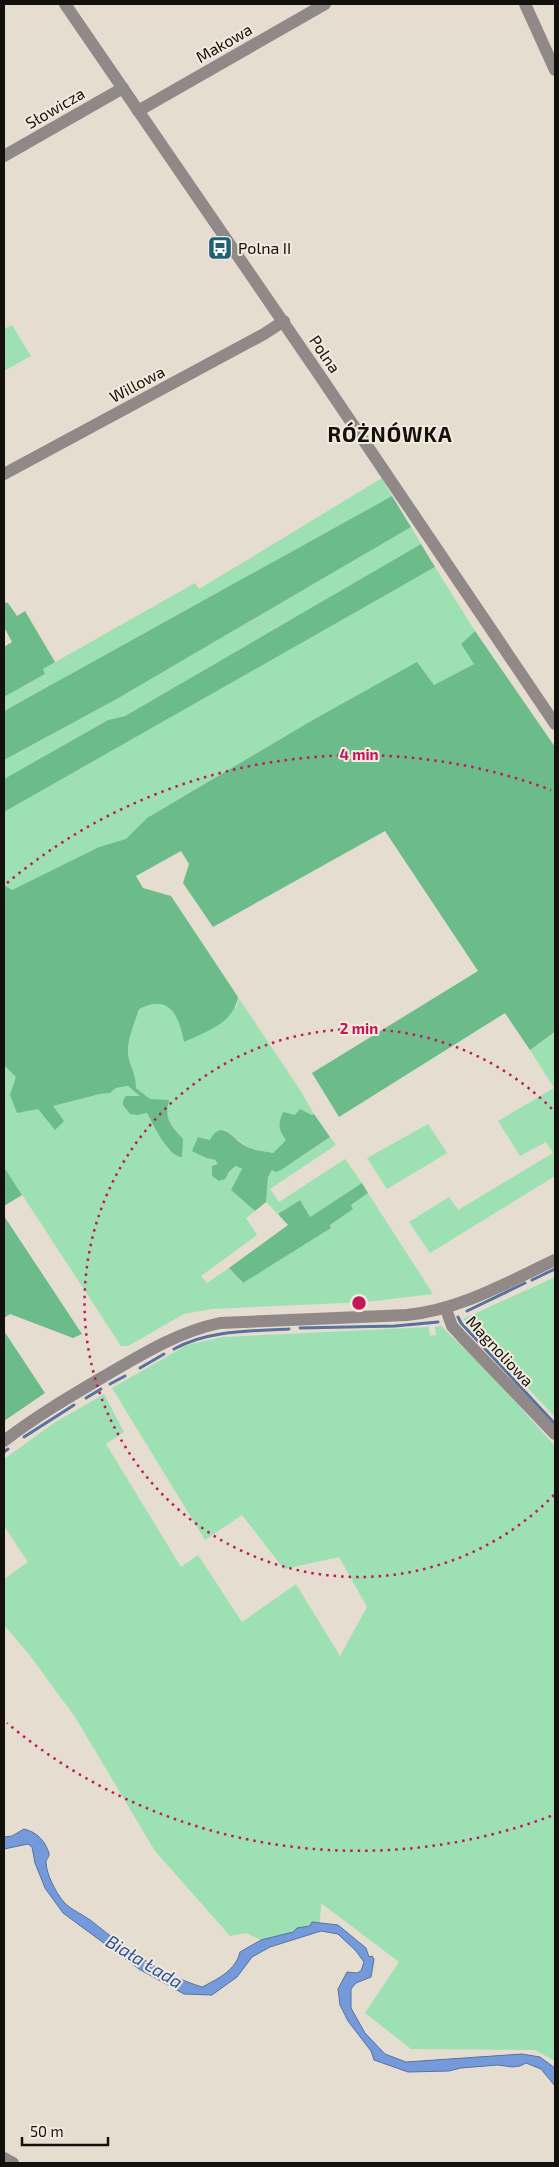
<svg xmlns="http://www.w3.org/2000/svg" width="559" height="2167" viewBox="0 0 559 2167" font-family="'Exo 2',sans-serif">
  <rect width="100%" height="100%" fill="#e5ded0"/>
  <g fill="#9ce0b3">
    <path d="M12 325 31 356 4 371V329Z"/>
    <path d="M382 478 392 496 4 711V697L45 674 43 669 195 583 199 589Z"/>
    <path d="M411 527 421 544 125 716 108 720 4 779V760L115 700Z"/>
    <path d="M435 567 475 631 461 644 474 664 434 685 417 663 311 721 147 818 126 840 99 847 12 890 4 885V812Z"/>
    <path d="M238 997 302 1093 314 1114 312 1115 300 1109 286 1140 273 1153 249 1148 225 1130 210 1140 198 1137 206 1158 215 1160 219 1165 212 1166 213 1176 220 1181 237 1166 242 1170 231 1190 255 1211 246 1218 257 1235 201 1276 207 1283 229 1268 242 1283 331 1228 330 1225 353 1209 351 1205 368 1193 433 1294 366 1302 212 1309 184 1314 128 1346H121L4 1167V1065L17 1077 11 1095 52 1106 100 1094 110 1093 116 1088 128 1086 141 1096H126L138 1115 147 1113 169 1151 183 1139 170 1125 166 1112 136 1088C136 1072 130 1068 128 1054 127 1040 135 1022 139 1008 170 993 179 1015 184 1041L237 1006Z"/>
    <path d="M555 1033V1176L430 1253 409 1222 449 1197 458 1210 553 1153 546 1142 520 1156 498 1121 554 1088 530 1050Z"/>
    <path d="M428 1124 447 1153 387 1189 367 1158Z"/>
    <path d="M330 1137 336 1145 270 1189 279 1202 345 1159 362 1183 310 1217 300 1200 278 1214 266 1202 268 1177 272 1170H281Z"/>
    <path d="M555 1277V1417L463 1319Z"/>
    <path d="M441 1326 493 1377 555 1446V2061L535 2050 411 2049 365 2013 399 1962 321 1903 320 1922H312L310 1926 297 1928 293 1932 261 1940 246 1933 230 1936 155 1851 75 1717 28 1653 4 1625V1579L28 1562 4 1526V1459L54 1423 104 1394 124 1432 106 1444 181 1567 198 1555 242 1622 296 1584 340 1656 367 1607 339 1557 284 1569 242 1515 205 1540 112 1388 187 1345 223 1337 429 1327 430 1336 436 1335 435 1327Z"/>
  </g>
  <g fill="#6cbb8a">
    <path d="M392 496 411 527 115 700 4 760V711Z"/>
    <path d="M421 544 435 567 4 812V779L108 720 125 716Z"/>
    <path d="M4 602 8 603 17 616 25 611 55 662 43 669 45 674 4 697V647L12 642 4 627Z"/>
    <path d="M475 631 555 747V1032L530 1050 505 1013 339 1117 312 1073 478 971 385 831 213 927 183 883 189 864 181 851 136 876 143 888 171 896 238 997C233 1024 207 1031 184 1042 179 1016 170 993 139 1009 135 1022 127 1040 128 1054 130 1068 136 1072 136 1088L150 1099 169 1100C164 1119 170 1125 183 1139L182 1157C167 1156 154 1125 147 1113L138 1115 130 1114 123 1105V1101L126 1096H140L128 1086 116 1088 110 1093 100 1094 53 1106 64 1121 55 1130 38 1109 17 1113 10 1095 16 1077 4 1065V885L12 890 99 847 126 839 147 818 311 721 417 662 434 685 474 664 461 644Z"/>
    <path d="M300 1109 312 1115 314 1114 330 1137 281 1170 276 1172 272 1170 268 1177 266 1202 255 1211 231 1190 242 1169 236 1166 229 1172 225 1179 219 1181 212 1176V1166L218 1164 215 1160 206 1158 192 1151 198 1137 210 1140C223 1116 234 1143 250 1148 257 1151 265 1151 273 1153L286 1140C278 1129 278 1124 283 1112L295 1115Z"/>
    <path d="M4 1167 22 1195 4 1206Z"/>
    <path d="M362 1183 368 1193 351 1205 353 1209 330 1225 331 1228 243 1283 229 1268 288 1225 278 1214 300 1200 310 1217Z"/>
    <path d="M4 1216 82 1334 73 1338 10 1314 4 1318Z"/>
    <path d="M4 1331 45 1393 4 1421Z"/>
  </g>
  <path fill="#759adc" stroke="#58719e" d="M24 1829C37 1832 45 1841 49 1853 50 1857 46 1858 46 1863 47 1875 55 1891 63 1901 70 1910 85 1915 94 1923 128 1950 160 1974 202 1987 218 1979 236 1970 240 1952L261 1940 293 1932 297 1928 310 1926 312 1922 338 1925 366 1948 369 1957 372 1956 374 1959 371 1977 356 1983 351 1989V2008L365 2033 385 2054 406 2062 522 2054 540 2057 555 2068V2086L541 2069 526 2063 520 2066 512 2067 498 2065 461 2068 449 2071 408 2072 374 2060 371 2051 348 2021 340 2005 338 1989 347 1972 357 1973 361 1971 364 1962 356 1951 338 1934 321 1931 270 1947 252 1957 237 1977 212 1995 184 1994 139 1969 63 1913 45 1888 35 1863 32 1847 28 1844 4 1849V1837L12 1836Z"/>
  <g fill="none" stroke-linecap="round" stroke-linejoin="round">
    <g stroke="#58719e" stroke-width="3">
      <path d="M532 1280 555 1269"/>
      <path d="M467 1311 525 1283"/>
      <path d="M458 1317 461 1323 555 1424"/>
      <path d="M300 1328 395 1326 438 1322"/>
      <path d="M174 1349C208 1330 251 1331 289 1329"/>
      <path d="M140 1368 164 1354"/>
      <path d="M110 1384 125 1376"/>
      <path d="M86 1398 101 1389"/>
      <path d="M24 1437 74 1405"/>
      <path d="M4 1452 8 1449"/>
    </g>
    <g stroke="#908987" stroke-width="12">
      <path d="M525 4 555 70"/>
      <path d="M138 111 325 4"/>
      <path d="M4 156 123 88"/>
      <path d="M4 474 264 334 284 321"/>
      <path d="M446 1309 452 1326 462 1337 555 1434"/>
      <path d="M4 1441C35 1417 69 1397 103 1377 141 1355 177 1332 220 1323L407 1315C460 1310 508 1282 555 1260"/>
      <path d="M4 2158 13 2163"/>
    </g>
    <path stroke="#908987" stroke-width="12" d="M65 4 316 370 555 724"/>
  </g>
  <g fill="none" stroke="#c2185b" stroke-width="2.5" stroke-dasharray="2.5 5">
    <path d="M554 1495A274 274 0 1 1 554 1111"/>
    <path d="M551 1816A548 548 0 0 1 7 1723M7 883A548 548 0 0 1 551 790"/>
  </g>
  <defs>
    <symbol id="bus-square" viewBox="-11 -11 22 22"><rect x="-9" y="-9" width="18" height="18" rx="4" fill="#236077" stroke="#f2ebdd"/><path d="M-5-6H5V4H4V6H2V4H-2V6H-4V4H-5ZM-3.5-4V0h7V-4ZM-3.5 1.2v1.5H-2V1.2ZM2 1.2v1.5H3.5V1.2Z" fill="#fff"/></symbol>
  </defs>
  <g fill-rule="evenodd">
    <use href="#bus-square" x="206" y="234" width="28" height="28"/>
  </g>
  <g text-anchor="middle" stroke-width="4" stroke-linejoin="round" paint-order="stroke">
    <g font-size="16" fill="#14110d" stroke="#f2ebdd">
      <text transform="translate(224 43) rotate(-30)" y="6">Makowa</text>
      <text transform="translate(55 108) rotate(-30)" y="6">Słowicza</text>
      <text transform="translate(325 354) rotate(56)" y="6">Polna</text>
      <text transform="translate(137 384) rotate(-28)" y="6">Willowa</text>
      <text transform="translate(500 1351) rotate(47)" y="6">Magnoliowa</text>
    </g>
    <g font-size="16" fill="#14110d" stroke="#f2ebdd" text-anchor="start">
      <text x="238" y="254">Polna II</text>
    </g>
    <g font-size="18" font-style="italic" fill="#26509f" stroke="#f2ebdd">
      <text transform="translate(144 1962) rotate(31)" y="6">Biała Łada</text>
    </g>
    <g font-size="21" font-weight="bold" letter-spacing="1" fill="#14110d" stroke="#f2ebdd">
      <text x="390" y="442">RÓŻNÓWKA</text>
    </g>
  </g>
  <circle cx="359" cy="1303" r="8" fill="#c2185b" stroke="#f2ebdd" stroke-width="2.5"/>
  <g font-size="15" text-anchor="middle" font-weight="bold" fill="#c2185b" stroke="#f2ebdd" stroke-width="4" stroke-linejoin="round" paint-order="stroke">
    <text x="359" y="760">4 min</text>
    <text x="359" y="1034">2 min</text>
  </g>
  <rect width="559" height="2167" fill="none" stroke="#14110d" stroke-width="10"/>
  <path d="M22 2137v8h86v-8" fill="none" stroke="#14110d" stroke-width="2.5"/>
  <text x="30" y="2137" font-size="15" fill="#14110d" stroke="#f2ebdd" stroke-width="4" paint-order="stroke">50 m</text>
</svg>
